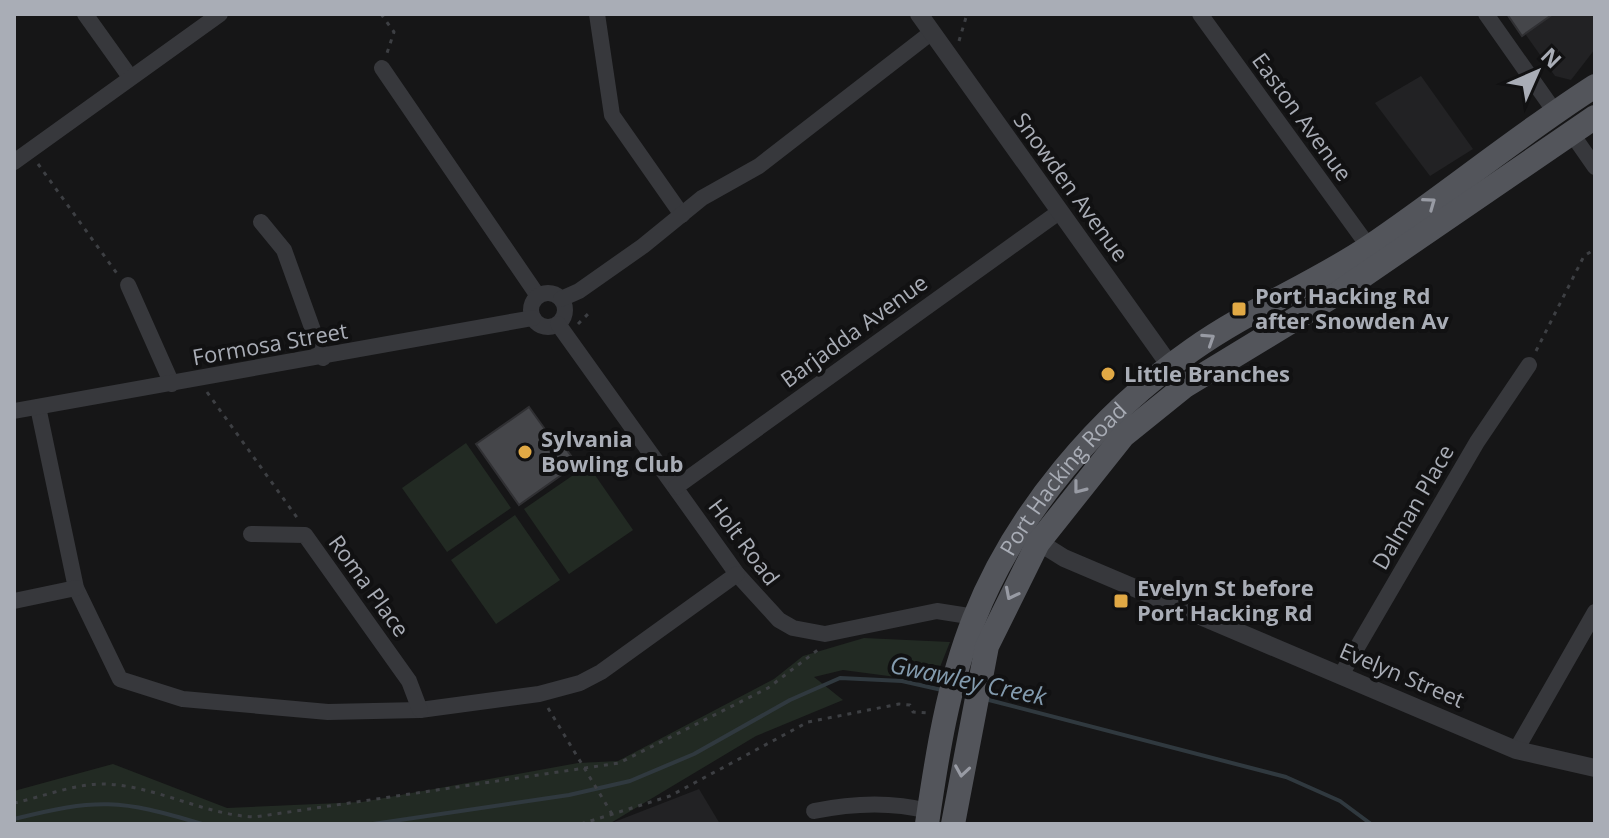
<svg xmlns="http://www.w3.org/2000/svg" width="1609" height="838" viewBox="0 0 1609 838" font-family="'Open Sans',sans-serif">
  <rect width="100%" height="100%" fill="#161617"/>
  <g fill="#222224">
    <path d="M1511 14H1595V49L1571 80 1555 76Z"/>
    <path d="M1421 76 1473 149 1430 176 1375 103Z"/>
    <path d="M699 789 720 824H609Z"/>
  </g>
  <g fill="#222a23">
    <path d="M466 443 511 508 447 552 402 488Z"/>
    <path d="M588 465 633 530 569 574 524 509Z"/>
    <path d="M515 515 560 580 496 624 451 560Z"/>
    <path d="M864 638 950 642 934 682 843 670 814 677 843 700 756 736 609 824H14V791L113 764 227 808 362 802 578 763 618 761 774 679 803 656Z"/>
  </g>
  <g fill="none" stroke-linecap="round" stroke-linejoin="round">
    <g stroke="#30393f" stroke-width="4">
      <path d="M985 699 1286 777 1340 801 1371 824"/>
      <path d="M14 819C97 798 120 799 202 824"/>
      <path d="M373 824 569 795 630 781 694 754 790 700 840 678 902 681 942 690"/>
    </g>
  </g>
  <g fill="#45464a" stroke="#303033" stroke-width="2">
    <path d="M1507 14H1553L1522 36Z"/>
    <path d="M529 407 557 446 561 442 577 464 519 505 476 444Z"/>
  </g>
  <g fill="none" stroke-linecap="round" stroke-linejoin="round">
    <g stroke="#3d3f43" stroke-width="3" stroke-dasharray="4 6" stroke-linecap="butt">
      <path d="M381 14 394 32 387 53"/>
      <path d="M959 41 967 14"/>
      <path d="M38 164 118 275"/>
      <path d="M578 324 589 313"/>
      <path d="M1536 351 1584 256 1595 249"/>
      <path d="M207 392 298 519"/>
      <path d="M548 708 612 814"/>
      <path d="M14 803C42 797 77 783 105 784 157 786 204 815 255 817L619 763 768 688 819 649"/>
      <path d="M581 824 670 796 808 722 899 704 910 705 913 712 928 713"/>
    </g>
    <g stroke="#37383c" stroke-width="16">
      <path d="M85 14 130 77"/>
      <path d="M597 14 612 115 682 215"/>
      <path d="M1200 14 1369 247"/>
      <path d="M1486 14 1555 112"/>
      <path d="M382 68 538 296"/>
      <path d="M1572 134 1595 167"/>
      <path d="M14 162 220 14"/>
      <path d="M261 222 284 250 323 358"/>
      <path d="M128 285 172 384"/>
      <circle cx="548" cy="310" r="17"/>
      <path d="M561 299 579 291 643 246 702 198 759 166 932 32"/>
      <path d="M558 324 737 574 779 620 793 628 825 634 937 611 975 617"/>
      <path d="M38 407 76 588 120 679 183 699 328 712 420 710 539 694 580 683 601 672 737 574"/>
      <path d="M14 411 533 318"/>
      <path d="M676 487 1059 212"/>
      <path d="M251 534 305 535 409 681 420 710"/>
      <path d="M14 601 76 588"/>
      <path d="M1341 675 1477 442 1529 365"/>
      <path d="M1516 750 1595 612"/>
      <path d="M814 811C853 803 890 801 928 811"/>
    </g>
    <g stroke="#37383c" stroke-width="18">
      <path d="M919 14 1176 374"/>
      <path d="M1029 536 1064 558 1516 750 1595 768"/>
    </g>
    <g stroke="#53555b" stroke-width="24">
      <path id="s1" d="M927 824C937 755 948 684 974 619 1016 513 1099 415 1192 350 1248 310 1312 285 1369 247 1446 195 1517 136 1595 86"/>
      <path d="M953 824 987 646 1038 543 1123 436 1185 386 1338 293 1595 117"/>
    </g>
  </g>
  <defs><path id="oneway-chevron" d="M-2-3.5L2.5 0L-2 3.5" fill="none" stroke-width="1.6" stroke-linecap="round" stroke-linejoin="round" transform="scale(2)"/></defs>
  <g stroke="#989ba4">
    <use href="#oneway-chevron" transform="translate(1430 203) rotate(-36)"/>
    <use href="#oneway-chevron" transform="translate(1209 339) rotate(-33)"/>
    <use href="#oneway-chevron" transform="translate(1079 488) rotate(128)"/>
    <use href="#oneway-chevron" transform="translate(1011 594) rotate(117)"/>
    <use href="#oneway-chevron" transform="translate(962 771) rotate(99)"/>
  </g>
  <g fill="#e1a945" stroke="#111112" stroke-width="3">
    <rect x="1231" y="301" width="16" height="16" rx="4"/>
    <circle cx="1108" cy="374" r="8"/>
    <circle cx="525" cy="452" r="8"/>
    <rect x="1113" y="593" width="16" height="16" rx="4"/>
  </g>
  <g text-anchor="middle" stroke-width="8" stroke-linejoin="round" paint-order="stroke">
    <g font-size="22" fill="#a9adb6" stroke="#111112">
      <text transform="translate(1302 117) rotate(54)" y="8">Easton Avenue</text>
      <text transform="translate(1071 187) rotate(54)" y="8">Snowden Avenue</text>
      <text transform="translate(854 331) rotate(-36)" y="8">Barjadda Avenue</text>
      <text transform="translate(270 344) rotate(-10)" y="8">Formosa Street</text>
      <text dy="8" stroke="none"><textPath href="#s1" startOffset="378">Port Hacking Road</textPath></text>
      <text transform="translate(1413 507) rotate(-60)" y="8">Dalman Place</text>
      <text transform="translate(744 542) rotate(53)" y="8">Holt Road</text>
      <text transform="translate(369 586) rotate(54)" y="8">Roma Place</text>
      <text transform="translate(1402 675) rotate(23)" y="8">Evelyn Street</text>
    </g>
    <g font-size="22" font-weight="bold" fill="#a9adb6" stroke="#111112" text-anchor="start">
      <text x="1255" y="304">Port Hacking Rd<tspan x="1255" dy="25">after Snowden Av</tspan></text>
      <text x="1124" y="382">Little Branches</text>
      <text x="541" y="447">Sylvania<tspan x="541" dy="25">Bowling Club</tspan></text>
      <text x="1137" y="596">Evelyn St before<tspan x="1137" dy="25">Port Hacking Rd</tspan></text>
    </g>
    <g font-size="24" font-style="italic" fill="#839bae" stroke="#111112">
      <text transform="translate(968 681) rotate(12)" y="8">Gwawley Creek</text>
    </g>
  </g>
  <rect width="1609" height="838" fill="none" stroke="#a9adb6" stroke-width="32"/>
  <g transform="translate(1537 72) rotate(45)" stroke="#111112" stroke-width="6" paint-order="stroke">
  <path d="M0-6L14 30L0 20L-14 30Z" fill="#a9adb6"/>
  <text y="-12" font-size="22" font-weight="bold" text-anchor="middle" fill="#a9adb6">N</text>
  </g>
</svg>
